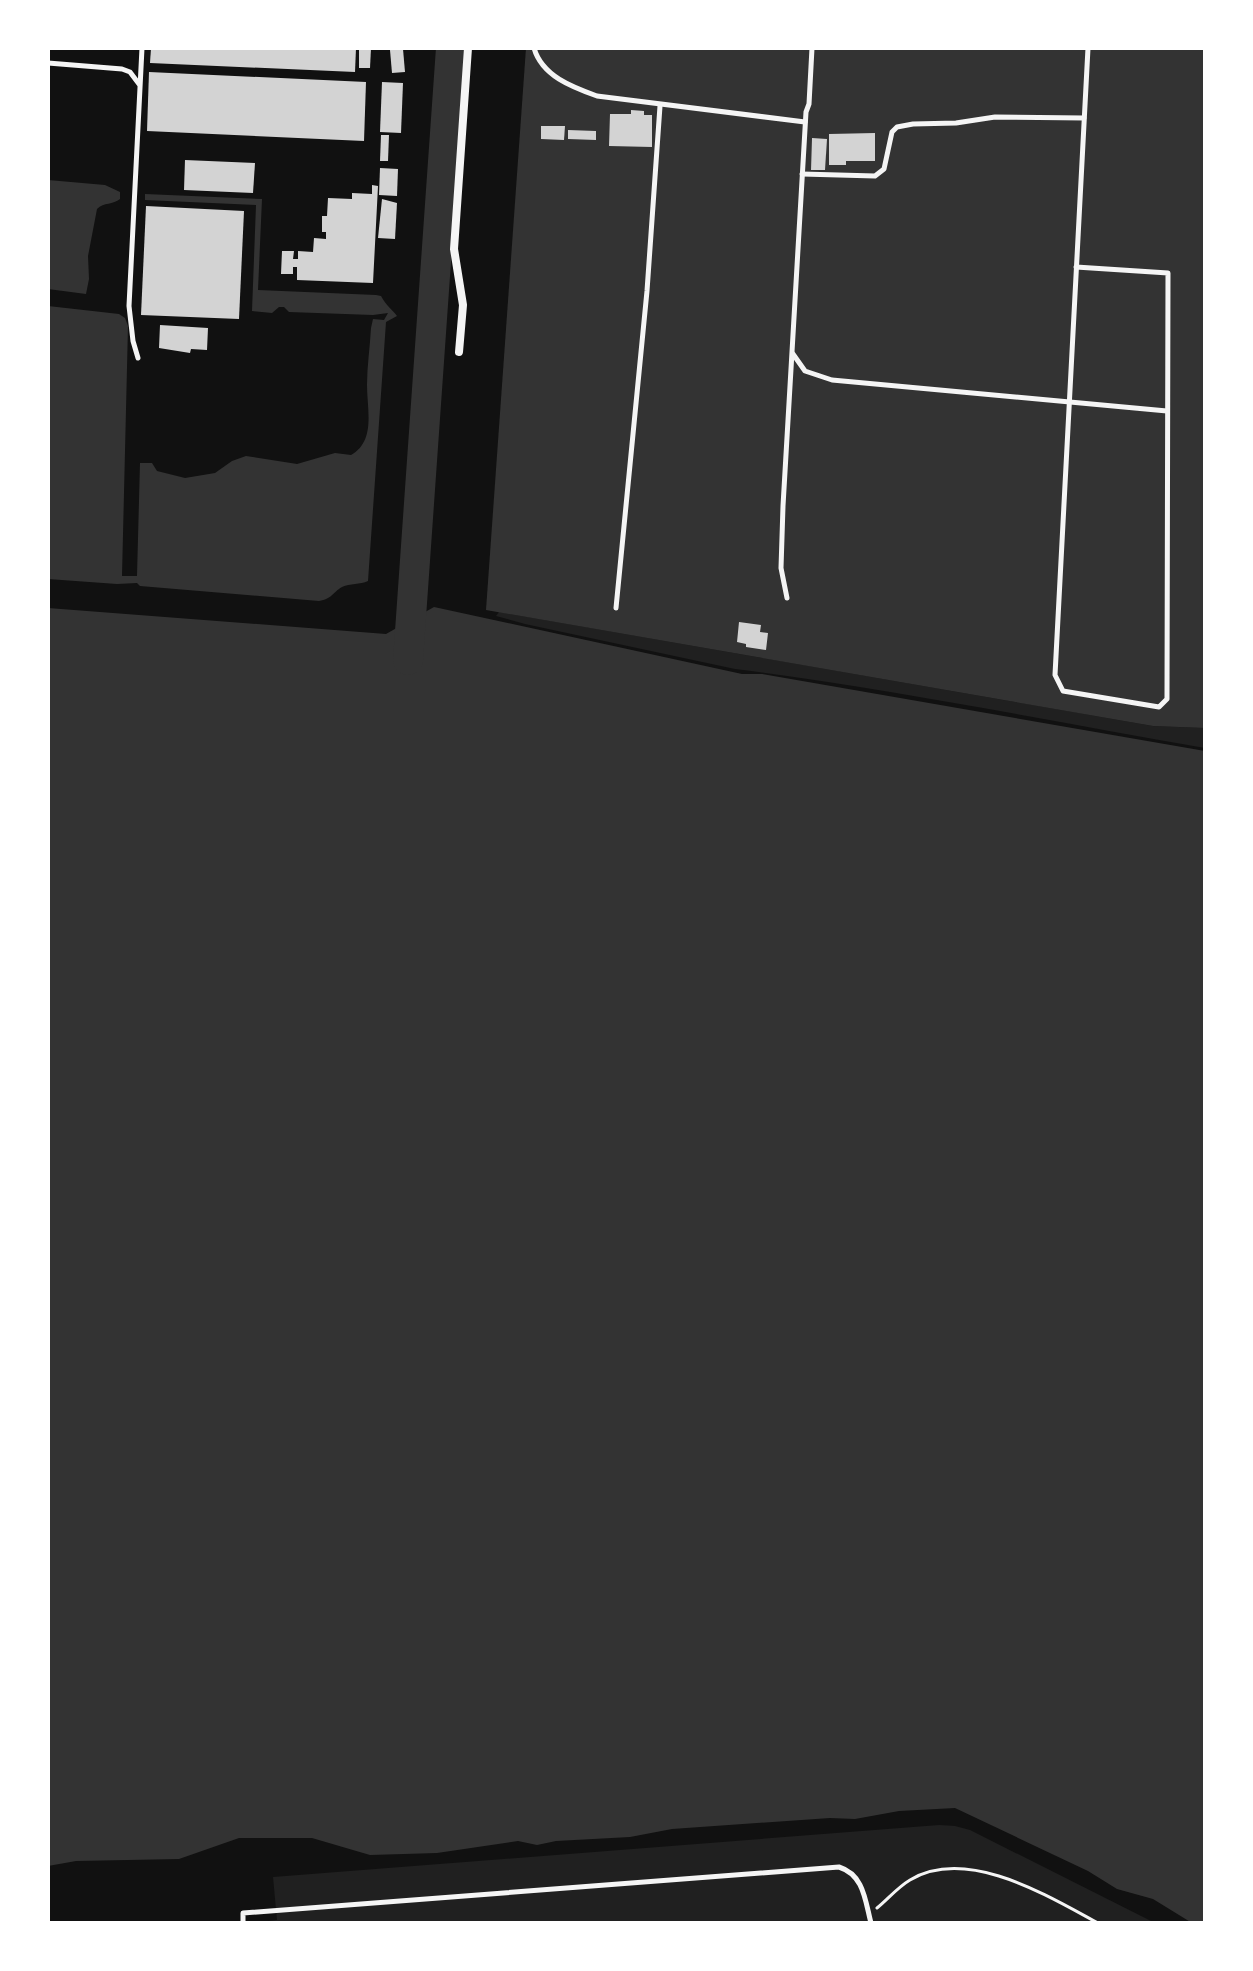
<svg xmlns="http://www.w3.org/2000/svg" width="1253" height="1971" viewBox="0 0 1253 1971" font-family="Merriweather,serif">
  <rect width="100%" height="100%" fill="#111"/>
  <g fill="#202020">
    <path d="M499 612 1153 726 1205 728V748C1049 721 893 689 735 669L525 624 496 616Z"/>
    <path d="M939 1825 955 1826 970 1830 1155 1923H251L277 1920 273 1877Z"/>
  </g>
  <g fill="#333">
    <path d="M526 48H1205V728L1153 726 486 610Z"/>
    <path d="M48 180 105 185 120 192V199C113 205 104 202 97 209L88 256 89 279 86 294 48 289Z"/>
    <path d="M145 194 262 199 258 290 376 295 381 296C387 307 392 309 397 316L386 322 368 581C360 585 350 583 342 587 332 593 332 599 319 601L140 586 137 583 117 584 48 579V306L119 314 125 318 128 326 122 576H137L140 463H152L157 471 185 478 215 473 232 461 246 456 297 464 335 453 351 455C376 441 367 409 367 385 367 366 370 347 371 328L373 319 384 320 388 313 373 315 289 312 284 307H279L272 313 252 311 256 205 145 200Z"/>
    <path d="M434 607 742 674H762L1205 751V1923H1192L1153 1899 1117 1889 1088 1871 955 1808 899 1811 855 1819 830 1818 672 1829 630 1837 556 1841 537 1845 518 1841 437 1853 370 1855 312 1838H239L179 1859 76 1861 48 1866V608L386 634Z"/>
  </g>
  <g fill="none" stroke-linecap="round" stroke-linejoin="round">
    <path stroke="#333" stroke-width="30" d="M408 660 451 48"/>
  </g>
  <g fill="#d3d3d3">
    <path d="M151 48H356L355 72 150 63Z"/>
    <path d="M359 48H371L370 68H359Z"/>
    <path d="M403 49 405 72 392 73 390 50Z"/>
    <path d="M149 72 366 82 364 141 147 131Z"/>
    <path d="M382 82 403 83 401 133 380 132Z"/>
    <path d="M631 110 644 111V115H652V147L609 146 610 114H631Z"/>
    <path d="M541 126H565L564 140 541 139Z"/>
    <path d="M568 130 596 131V140L568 139Z"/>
    <path d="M875 133V161H846V165H829V134Z"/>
    <path d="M381 135H389L388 161H380Z"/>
    <path d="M812 138 827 139 825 170H811Z"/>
    <path d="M185 160 255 163 253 193 184 190Z"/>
    <path d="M380 168 398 169 397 196 379 195Z"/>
    <path d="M372 185 378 186 373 283 297 280V267H293V274H281L282 251H294L293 259H298V251L313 252 314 238 326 239V232H322V216H327L328 198 352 199V193L372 194Z"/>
    <path d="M382 199 397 203 395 239 378 238Z"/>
    <path d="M146 206 244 211 239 319 141 315Z"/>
    <path d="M160 325 208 328 207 350 191 349 190 353 159 348Z"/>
    <path d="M739 622 761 625 760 632 768 633 766 650 746 647V644L737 642Z"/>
  </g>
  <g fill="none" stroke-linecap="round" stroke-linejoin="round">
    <path stroke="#f5f5f5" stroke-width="3" d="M877 1908C888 1899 898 1887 910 1880 967 1846 1048 1896 1098 1923"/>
    <g stroke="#f5f5f5" stroke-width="5">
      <path d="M534 48C542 76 572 87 597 96L805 122"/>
      <path d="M48 63 122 69 130 72 139 84"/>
      <path d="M802 174 875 176 884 169 892 132 897 127 913 124 956 123 995 117 1084 118"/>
      <path d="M1076 267 1168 273 1167 693V699L1159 707 1063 691 1055 675 1088 48"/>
      <path d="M793 354 805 371 832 380 1167 411"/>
      <path d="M138 358 133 341 129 306 142 48"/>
      <path d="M787 598 781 568 783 506 806 112 809 104 812 48"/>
      <path d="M616 608 647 291 660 106"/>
      <path d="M243 1923V1913L839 1867C864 1875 865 1900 871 1923"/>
    </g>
    <path stroke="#f5f5f5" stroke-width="8" d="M459 352 463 305 454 249 468 48"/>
  </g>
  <rect width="1253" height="1971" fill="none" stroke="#ffffff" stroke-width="100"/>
</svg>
